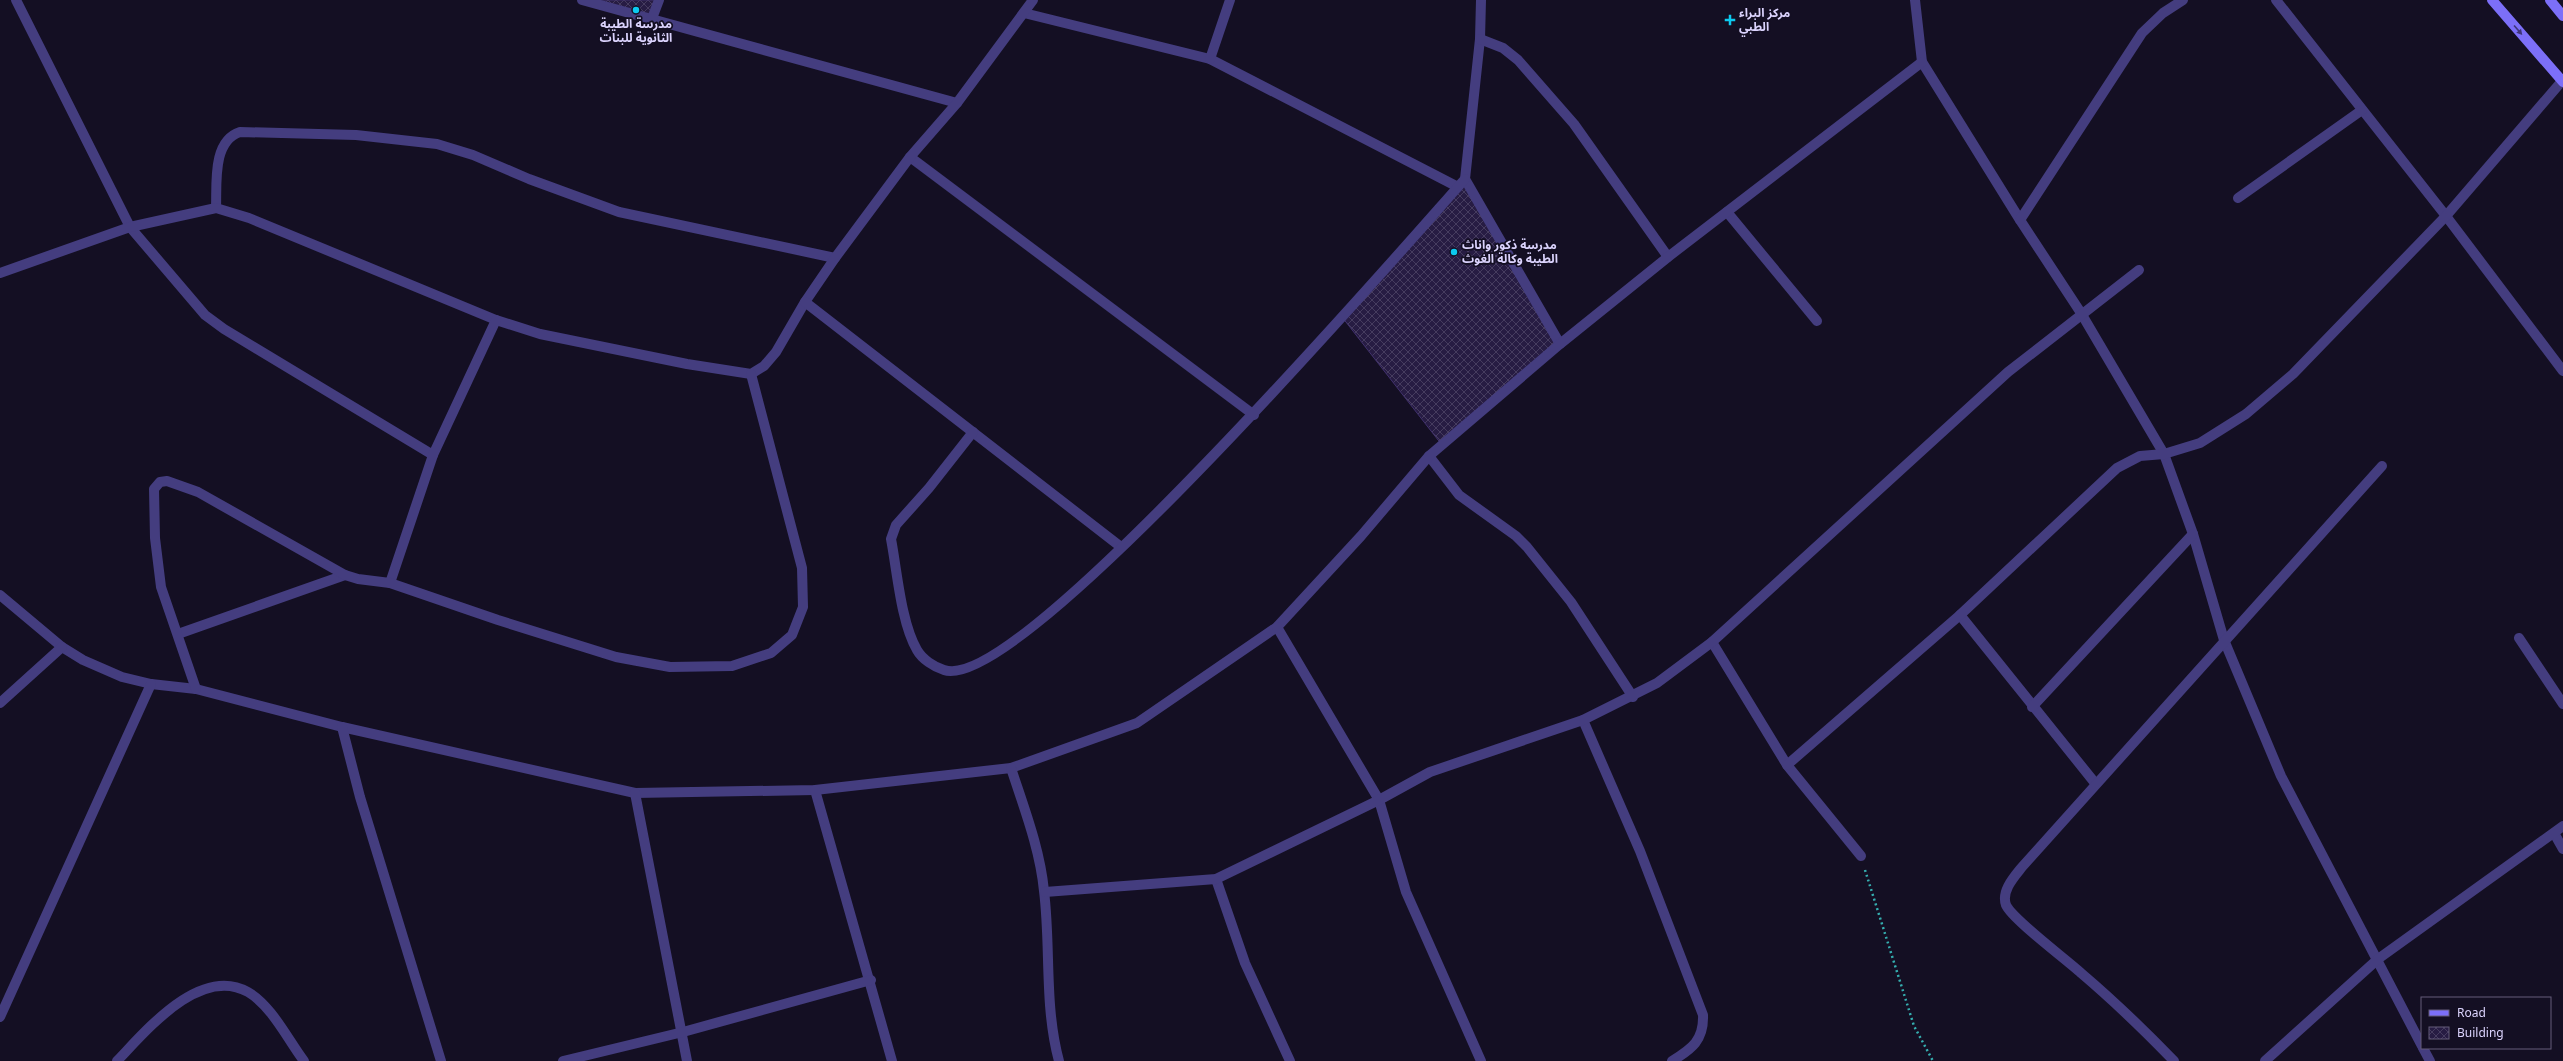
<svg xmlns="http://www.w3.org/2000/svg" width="2563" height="1061" viewBox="0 0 2563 1061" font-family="'Noto Sans','Noto Sans Arabic',sans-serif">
  <defs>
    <pattern id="building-cross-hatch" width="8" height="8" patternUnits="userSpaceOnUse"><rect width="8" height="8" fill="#271c43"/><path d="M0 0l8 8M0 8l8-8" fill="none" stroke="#463c5f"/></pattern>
  </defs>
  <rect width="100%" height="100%" fill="#140f23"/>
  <g fill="url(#building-cross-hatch)" stroke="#40306d">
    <path d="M582 0H659L651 21Z"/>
    <path d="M1465 179 1560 344 1442 445 1342 317Z"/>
  </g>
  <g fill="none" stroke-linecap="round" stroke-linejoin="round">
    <path stroke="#35aeaf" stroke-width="2.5" stroke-dasharray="2 3" stroke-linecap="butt" d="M1865 870 1914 1026 1933 1061"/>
    <g stroke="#443d7f" stroke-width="10">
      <path d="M16 0 130 227 205 315 224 329 433 455"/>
      <path d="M582 0 957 103"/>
      <path d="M1481 0 1480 39 1465 179 1560 344"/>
      <path d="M1915 0 1922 62 2020 220 2081 313 2164 454 2193 534 2224 640 2281 776 2422 1046"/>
      <path d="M2276 0 2446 216 2563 371"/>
      <path d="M1024 13 1210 59 1458 187"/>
      <path d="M651 21 659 0"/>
      <path d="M1480 39 1503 48 1518 60 1574 124 1668 257"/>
      <path d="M1210 59 1230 0"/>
      <path d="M910 157 1254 415"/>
      <path d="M2238 198 2362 110"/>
      <path d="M216 208C217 184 212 141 240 132L356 135 437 144 473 155 529 179 619 212 835 258"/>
      <path d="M1727 212 1817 321"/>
      <path d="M2020 220 2142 33 2163 13 2183 0"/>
      <path d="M0 273 130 227 216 208 249 218 496 320 540 334 687 364 751 374 764 366 776 352 805 302 835 258 910 157 957 103 1033 0"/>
      <path d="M805 302 1121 547"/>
      <path d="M973 432 929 488 896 525 891 539C897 570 901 623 917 650 922 659 934 667 944 670 1018 696 1403 248 1465 179"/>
      <path d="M1429 456 1459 495 1516 536 1527 547 1571 602 1633 697"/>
      <path d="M390 583 433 455 496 320"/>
      <path d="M0 595 62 647 83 660 122 677 151 684 196 689 342 727 635 793 815 790 1011 768 1137 723 1277 627 1361 536 1429 456 1560 344 1668 257 1922 62"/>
      <path d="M1960 615 2095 783"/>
      <path d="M1277 627 1379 800 1406 892 1481 1061"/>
      <path d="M178 634 345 575"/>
      <path d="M2519 638 2563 704"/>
      <path d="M1712 642 1787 765 1861 856"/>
      <path d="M196 689 161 587 155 538 154 489 160 482 167 481 198 492 345 575 358 579 390 583 498 620 616 657 670 667 732 666 771 653 792 635 803 607 802 568 751 374"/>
      <path d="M0 703 62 647"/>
      <path d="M2032 707 2193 534"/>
      <path d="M1583 720 1640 851 1703 1015C1704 1040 1692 1049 1672 1061"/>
      <path d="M342 727 360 797 441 1061"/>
      <path d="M1787 765 1960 615 2117 468 2140 456 2164 454 2200 443 2246 414 2293 374 2446 216 2562 81"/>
      <path d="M1011 768C1024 808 1040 849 1044 891 1051 947 1044 1006 1059 1061"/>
      <path d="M815 790 892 1061"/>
      <path d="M635 793 687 1061"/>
      <path d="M2554 833 2563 849"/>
      <path d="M1216 879 1245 963 1290 1061"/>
      <path d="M1045 892 1216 879 1379 800 1430 772 1583 720 1657 683 1712 642 2008 372 2139 270"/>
      <path d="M0 1017 151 684"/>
      <path d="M2423 1048 2430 1061"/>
      <path d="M117 1061C146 1031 200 965 248 992 272 1006 288 1040 304 1061"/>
      <path d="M563 1061 683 1032 871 980"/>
      <path d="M2174 1061C2144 1030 2114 1001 2081 973 2067 960 2012 919 2006 905 2001 891 2014 877 2022 867L2382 466"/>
      <path d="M2265 1061 2378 959 2563 826"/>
    </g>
    <g stroke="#7c6ff8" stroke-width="10">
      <path d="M2492 0 2563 82"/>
      <path d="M2550 0 2563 16"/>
    </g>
  </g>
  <defs><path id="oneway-solid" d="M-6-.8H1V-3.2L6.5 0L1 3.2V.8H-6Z"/></defs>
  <use fill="#3e3578" href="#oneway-solid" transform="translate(2518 30) rotate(49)"/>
  <g fill="#0cc9ef" stroke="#140f23" stroke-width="1.5">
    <circle cx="636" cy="10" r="4"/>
    <path d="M1728 14h4v4h4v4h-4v4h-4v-4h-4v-4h4z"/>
    <circle cx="1454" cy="252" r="4"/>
  </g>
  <g text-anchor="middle" stroke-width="3.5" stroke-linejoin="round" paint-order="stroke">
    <g font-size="12" font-weight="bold" fill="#dbd3fd" stroke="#140f23" text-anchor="start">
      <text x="1739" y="17">مركز البراء<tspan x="1739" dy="14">الطبي</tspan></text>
      <text x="636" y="28" text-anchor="middle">مدرسة الطيبة<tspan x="636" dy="14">الثانوية للبنات</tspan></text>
      <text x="1462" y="249">مدرسة ذكور واناث<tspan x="1462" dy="14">الطيبة وكالة الغوث</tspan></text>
    </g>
  </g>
  <rect x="2421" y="997" width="130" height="52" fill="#140f23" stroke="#645d7a"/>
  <rect x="2429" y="1010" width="20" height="6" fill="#7c6ff8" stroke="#645d7a"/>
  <text x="2457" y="1017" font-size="12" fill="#dbd3fd">Road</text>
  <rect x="2429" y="1027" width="20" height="12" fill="url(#building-cross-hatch)" stroke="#645d7a"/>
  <text x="2457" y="1037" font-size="12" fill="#dbd3fd">Building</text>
</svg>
